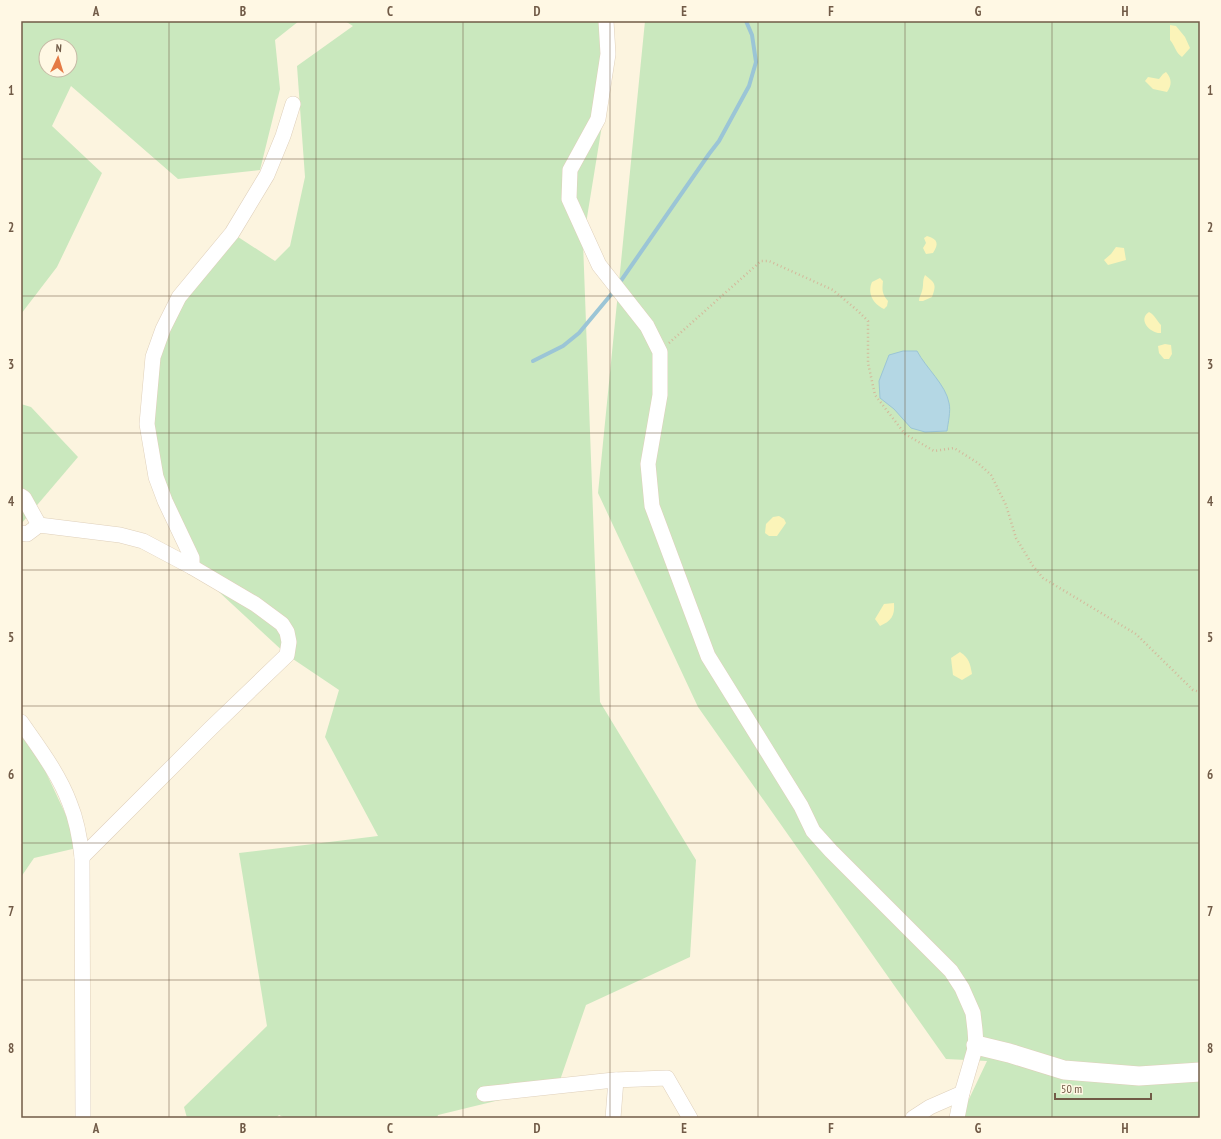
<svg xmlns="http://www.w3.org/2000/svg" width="1221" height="1139" viewBox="0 0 1221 1139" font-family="'PT Sans Narrow',sans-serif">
  <rect width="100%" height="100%" fill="#fcf4df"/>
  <g fill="#cae8be" fill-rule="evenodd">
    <path d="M21 21H299L275 40 280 89 260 170 178 179 71 86 52 126 102 173 57 267 21 314ZM46 46H70V70H46Z"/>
    <path d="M345 21H606L609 82 583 242 600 702 696 860 690 957 586 1005 558 1086 438 1115 437 1118H285L279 1115 276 1118H187L184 1107 267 1026 239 853 378 836 325 737 339 690 287 655 192 567 149 436 163 329 232 233 275 261 290 246 305 177 297 66 353 26Z"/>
    <path d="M645 21H1200V1118H960L987 1061 946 1059 698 707 598 493Z"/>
    <path d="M21 404 31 407 78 457 21 524Z"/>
    <path d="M21 723 26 730 81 847 34 858 21 877Z"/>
  </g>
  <g fill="#fbf4b9">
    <path d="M1170 25 1176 26 1185 37 1190 48 1182 57C1175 52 1176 47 1170 40Z"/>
    <path d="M1166 72C1172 79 1172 85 1167 92L1153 89 1145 81 1148 77 1159 79 1163 74Z"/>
    <path d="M927 236C938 239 939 244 933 253L926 254 923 248 926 243 924 238Z"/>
    <path d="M1116 247 1124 248 1126 260 1108 265 1104 260 1111 254Z"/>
    <path d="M925 275C935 283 937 284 932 297L923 301H919C919 297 921 295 922 291 924 285 922 281 925 275Z"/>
    <path d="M880 278 883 281C882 290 882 294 888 301L887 306 884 309C873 304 867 293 872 282Z"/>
    <path d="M1149 312C1155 315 1157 321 1161 325V333C1151 334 1137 320 1149 312Z"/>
    <path d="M1165 344 1171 345 1172 354 1169 359H1164L1159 353 1158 346Z"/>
    <path d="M779 516 784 519 786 523 777 536H769L765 533 766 524 773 517Z"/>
    <path d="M894 603C895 616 891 621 880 626L875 619 884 604Z"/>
    <path d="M960 652C969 658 970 663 972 674L962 680 953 675 951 658Z"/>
  </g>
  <path fill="#b4d7e4" stroke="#9bc5d6" d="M903 351H917C926 368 946 385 949 403 951 411 948 423 947 431L925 432 911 428 894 409 880 398 879 381 889 355Z"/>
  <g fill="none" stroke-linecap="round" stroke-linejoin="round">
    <g stroke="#9bc5d6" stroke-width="4">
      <path d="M618 285 709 154 719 141 749 86 756 62 752 35 746 21"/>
      <path d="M533 361 563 346 579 333 614 291"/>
    </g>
    <defs>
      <g id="minor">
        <path d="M606 21 608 54 598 119 570 170 569 199 599 265 647 326 660 352V395L648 464 652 506 708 656 801 806 813 831 831 851 951 971 962 988 973 1013 975 1030 976 1045 962 1093 957 1118"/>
        <path d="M21 496 24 498 39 525"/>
        <path d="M21 533 27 534 39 525 120 535 143 541 192 567 255 604 282 624 287 632 289 642 287 655 210 729 82 857"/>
        <path d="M192 567V558L165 501 156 477 147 424 153 357 163 329 179 297 232 233 267 175 283 136 293 104"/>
        <path d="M21 722C39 748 59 774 70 804 77 821 80 839 82 857L83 1118"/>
        <path d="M484 1094 614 1080 667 1078 690 1118"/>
        <path d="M613 1118 616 1080"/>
        <path d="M913 1118 930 1107 962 1093"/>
      </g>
      <path id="tertiary" d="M976 1045 1009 1053 1064 1070 1139 1076 1200 1072"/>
    </defs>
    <use href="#minor" stroke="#dfd0bb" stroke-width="16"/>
    <use href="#tertiary" stroke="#dfd0bb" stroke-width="20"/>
    <path stroke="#d4b89b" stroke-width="2.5" stroke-dasharray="1 3" stroke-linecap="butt" d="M669 343 761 261H769L833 290 858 311 868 321V363L875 395 905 434 934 451 954 448 978 463 991 475 1006 505 1016 538 1033 566 1043 578 1136 634 1193 690 1200 692"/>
    <use href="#minor" stroke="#fff" stroke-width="15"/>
    <use href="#tertiary" stroke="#fff" stroke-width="19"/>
  </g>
  <path fill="none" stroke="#715b47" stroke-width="1" stroke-opacity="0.55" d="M169 21V1118M316 21V1118M463 21V1118M610 21V1118M758 21V1118M905 21V1118M1052 21V1118M21 159H1200M21 296H1200M21 433H1200M21 570H1200M21 706H1200M21 843H1200M21 980H1200"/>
  <rect width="1221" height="1139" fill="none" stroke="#fff8e4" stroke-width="44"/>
  <g transform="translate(58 58) rotate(4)"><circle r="19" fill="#fff8e4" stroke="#c6b9a5"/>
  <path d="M0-3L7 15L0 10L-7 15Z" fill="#e57b45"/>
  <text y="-6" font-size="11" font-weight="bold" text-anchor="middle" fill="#715b47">N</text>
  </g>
  <path d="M1055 1093v6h96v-6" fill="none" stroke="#715b47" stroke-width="2"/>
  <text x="1061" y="1093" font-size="12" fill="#715b47" stroke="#fff8e4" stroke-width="3" paint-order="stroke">50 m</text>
  <rect x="22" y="22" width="1177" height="1095" fill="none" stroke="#715b47" stroke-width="1.5"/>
  <g font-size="13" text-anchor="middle" font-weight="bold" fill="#715b47">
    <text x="96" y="16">A</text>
    <text x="243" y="16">B</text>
    <text x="390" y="16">C</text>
    <text x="537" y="16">D</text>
    <text x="684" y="16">E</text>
    <text x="831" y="16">F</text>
    <text x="978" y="16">G</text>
    <text x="1125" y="16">H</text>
    <text x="11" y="95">1</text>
    <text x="1210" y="95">1</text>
    <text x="11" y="232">2</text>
    <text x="1210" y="232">2</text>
    <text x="11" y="369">3</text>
    <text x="1210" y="369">3</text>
    <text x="11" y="506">4</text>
    <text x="1210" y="506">4</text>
    <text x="11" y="642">5</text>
    <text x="1210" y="642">5</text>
    <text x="11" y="779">6</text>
    <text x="1210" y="779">6</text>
    <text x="11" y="916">7</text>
    <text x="1210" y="916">7</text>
    <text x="11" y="1053">8</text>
    <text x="1210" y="1053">8</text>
    <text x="96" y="1133">A</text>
    <text x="243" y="1133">B</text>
    <text x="390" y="1133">C</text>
    <text x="537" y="1133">D</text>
    <text x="684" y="1133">E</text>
    <text x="831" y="1133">F</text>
    <text x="978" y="1133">G</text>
    <text x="1125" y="1133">H</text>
  </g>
</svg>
